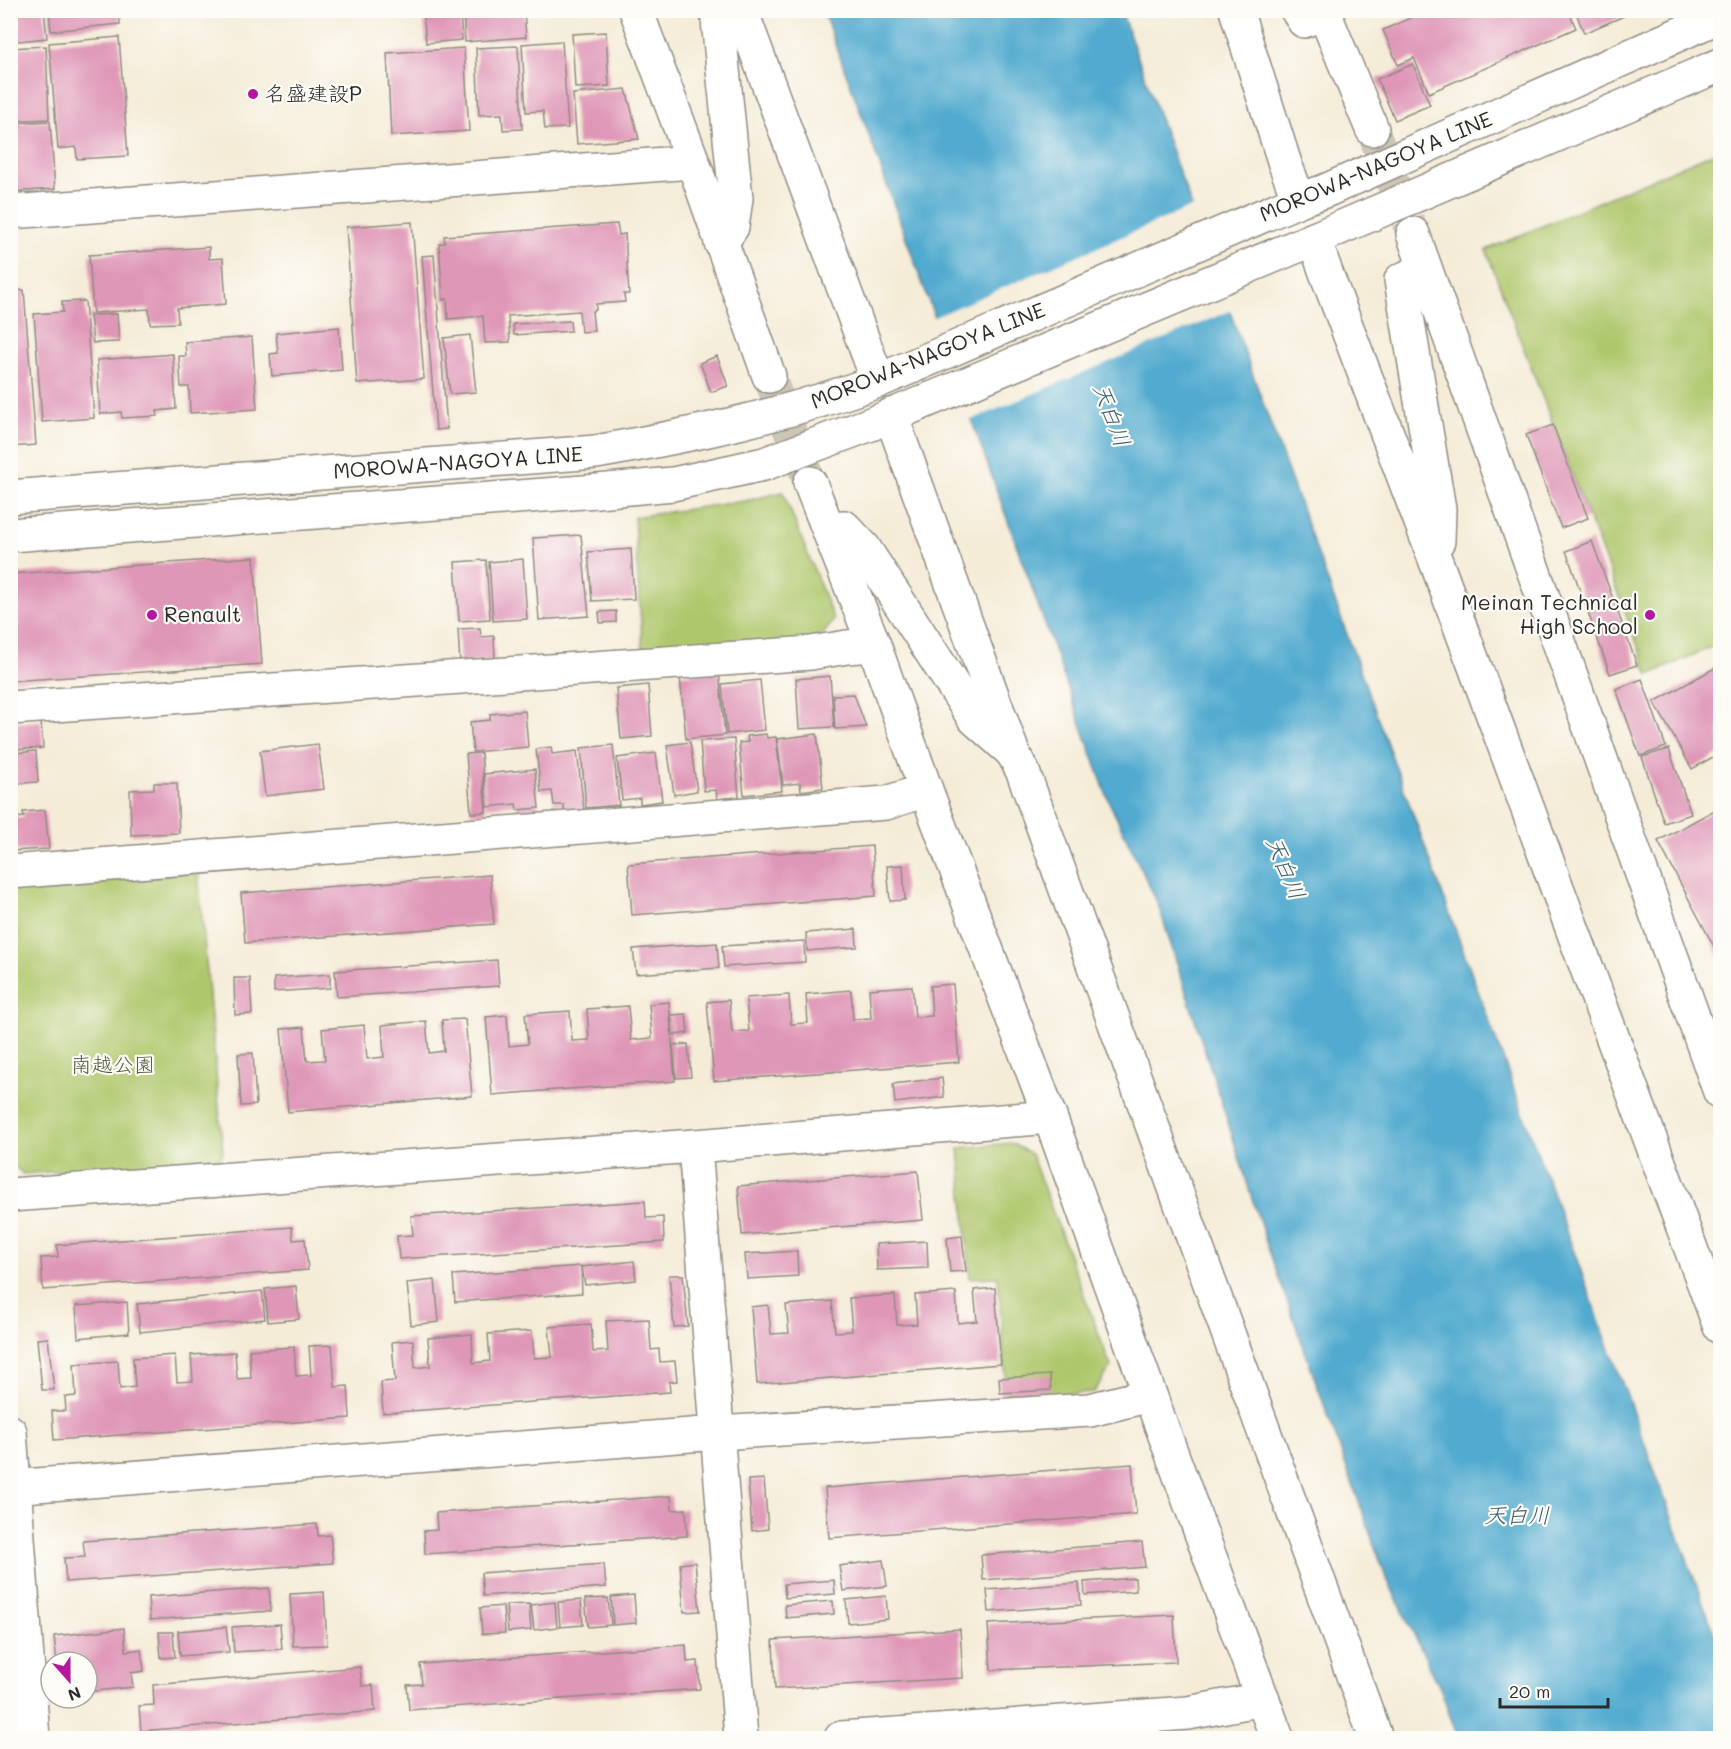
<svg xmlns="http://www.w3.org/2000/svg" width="1731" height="1749" viewBox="0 0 1731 1749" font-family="Mali,'Klee One',sans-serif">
  <rect width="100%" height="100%" fill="#fdfcf7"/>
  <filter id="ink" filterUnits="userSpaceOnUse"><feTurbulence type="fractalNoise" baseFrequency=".0167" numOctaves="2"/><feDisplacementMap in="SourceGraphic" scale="12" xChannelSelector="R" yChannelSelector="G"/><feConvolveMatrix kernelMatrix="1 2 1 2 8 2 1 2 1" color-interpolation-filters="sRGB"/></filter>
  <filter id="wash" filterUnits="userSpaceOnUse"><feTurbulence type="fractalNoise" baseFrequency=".008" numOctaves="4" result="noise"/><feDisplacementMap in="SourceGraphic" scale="24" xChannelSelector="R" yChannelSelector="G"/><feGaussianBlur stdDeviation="1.35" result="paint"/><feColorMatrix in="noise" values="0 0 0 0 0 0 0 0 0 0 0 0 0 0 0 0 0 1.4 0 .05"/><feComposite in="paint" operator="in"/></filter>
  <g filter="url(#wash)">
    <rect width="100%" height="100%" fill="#f5ecd8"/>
    <g fill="#afc76c" stroke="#6d794c" stroke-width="1.5">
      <path d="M1720 150V643L1649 675 1486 250Z"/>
      <path d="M783 492 834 620 824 633 809 643 643 655 634 517 745 501Z"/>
      <path d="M198 871 223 1152 219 1160 23 1174 11 1163 10 886Z"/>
      <path d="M1011 1143 1031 1154 1111 1367 1094 1392 1007 1398 998 1277 970 1278 959 1148Z"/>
    </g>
    <path fill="#51aacf" stroke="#3e6a7d" stroke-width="1.5" d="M823 11H1121L1349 640 1720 1649V1738H1458L1441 1690 1385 1575 1267 1245 1158 904 1109 802 862 116Z"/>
    <path fill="#f5ecd8" d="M1194 206 1232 310 969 421 932 318Z"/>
    <g id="blocks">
      <g fill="#df97b7">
        <path d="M10 10H44L47 38 10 42Z"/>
        <path d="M49 10H119L120 24 51 31Z"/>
        <path d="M423 10H460L462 40 426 43Z"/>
        <path d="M463 10H524L526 37 465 42Z"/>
        <path d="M1429 10H1568L1576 28 1429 93 1414 58 1398 65 1383 30Z"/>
        <path d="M1575 10H1621L1624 16 1584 33Z"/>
        <path d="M606 32 609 86 575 88 572 34Z"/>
        <path d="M119 37 128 156 77 159 76 147 58 149 49 43Z"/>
        <path d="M562 41 568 128 545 129 543 111 526 112 522 44Z"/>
        <path d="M46 46 49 119 10 121V48Z"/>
        <path d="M518 46 522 129 503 130 502 114 479 115 476 48Z"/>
        <path d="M464 48 469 131 391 136 387 53Z"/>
        <path d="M1413 64 1430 105 1395 120 1377 79Z"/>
        <path d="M626 89 639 139 577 144 573 94Z"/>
        <path d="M50 121 55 189 10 192V123Z"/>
        <path d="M412 222 424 379 357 384 346 227Z"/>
        <path d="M617 224 619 235 625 234 629 294H624L625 302 596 304V310L592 311 594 331 581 332 579 311 508 316 510 342 485 343 483 316 448 319 447 299 443 300 439 244 445 243 444 236Z"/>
        <path d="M209 247V259L223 258 226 304 177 308 178 323 150 324 149 309 93 313 89 255Z"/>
        <path d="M434 255 447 429 436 430 422 256Z"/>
        <path d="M24 290 36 445 10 447V291Z"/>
        <path d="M85 301 94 418 42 422 34 314 63 312 62 302Z"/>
        <path d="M117 314 119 342 93 343 90 315Z"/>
        <path d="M570 321 571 331 514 335 513 324Z"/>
        <path d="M339 327 342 370 272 376 270 354 278 353 276 333Z"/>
        <path d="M470 335 476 392 450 394 444 338Z"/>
        <path d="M252 337 257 409 190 413 189 387H181L179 356H186L185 342Z"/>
        <path d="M173 354 176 409 157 411 158 416 122 418 121 412 100 414 97 360Z"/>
        <path d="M717 356 728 386 711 392 700 363Z"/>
        <path d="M1553 425 1588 518 1561 528 1526 435Z"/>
        <path d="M581 535 589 616 539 620 533 538Z"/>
        <path d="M1592 541 1637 665 1610 674 1566 551Z"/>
        <path d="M631 549 634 599 592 601 588 552Z"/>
        <path d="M254 557 262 664 10 681V574Z"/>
        <path d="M523 559 527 619 493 621 489 562Z"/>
        <path d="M486 560 490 619 459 621 455 562Z"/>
        <path d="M616 611V622L600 623 599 612Z"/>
        <path d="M480 628 481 637 494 636 495 661 460 664 458 629Z"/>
        <path d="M1720 665V753L1692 769 1654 702Z"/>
        <path d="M719 671 725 735 686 739 680 675Z"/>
        <path d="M830 676 834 727 799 729 796 679Z"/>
        <path d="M1642 679 1666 747 1640 756 1616 689Z"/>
        <path d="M760 680 765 730 727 734 722 684Z"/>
        <path d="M648 685 652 736 621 739 616 688Z"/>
        <path d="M854 694 866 727 835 729 833 695Z"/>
        <path d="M525 711 528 747 473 752 470 722 490 720V714Z"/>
        <path d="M41 721 43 748 10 750V723Z"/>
        <path d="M766 734 767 738 776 737 782 791 744 795 739 743 748 742 747 736Z"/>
        <path d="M817 734 823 788 801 791 800 783 783 785 777 739Z"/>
        <path d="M734 739 739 797 717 799 716 790 704 791 700 741Z"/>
        <path d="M690 742 697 791 674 795 667 745Z"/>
        <path d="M318 744 324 789 265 796 260 751Z"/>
        <path d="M613 745 619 805 586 808 581 748Z"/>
        <path d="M551 747 552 754 577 751 584 811 564 813V805H554L552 791 541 792 536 749Z"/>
        <path d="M1669 749 1691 814 1664 823 1642 757Z"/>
        <path d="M36 751 38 782 10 784V759L15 758V753Z"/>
        <path d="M481 753 486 812 471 813 466 754Z"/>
        <path d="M656 753 662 801 640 804V798L622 800 617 758Z"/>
        <path d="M535 769 539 808 517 810 516 804 487 807 484 774Z"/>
        <path d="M154 783H177L179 833 131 835 130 790 154 789Z"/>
        <path d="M1720 807V958L1658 841Z"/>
        <path d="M45 810 49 849 10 851V818L24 817 23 812Z"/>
        <path d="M872 846 876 896 632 915 628 864Z"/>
        <path d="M903 865 905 900 890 901 887 866Z"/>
        <path d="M490 875 494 924 245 943 241 893Z"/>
        <path d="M856 929 857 947 807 951 806 933Z"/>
        <path d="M804 941 805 962 724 967 722 946Z"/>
        <path d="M717 943 719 968 636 974 633 949Z"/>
        <path d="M497 960 499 986 337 997 335 971Z"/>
        <path d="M330 974V988L274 992V978Z"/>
        <path d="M234 978H250L252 1014 235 1015Z"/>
        <path d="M953 984 959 1062 714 1081 707 1002 729 1000 732 1032 749 1031 746 998 789 995 791 1024 808 1023 806 994 851 990 853 1019 871 1018 869 989 912 986 915 1017 932 1016 930 986Z"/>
        <path d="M669 1002 675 1081 492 1095 486 1017 507 1015 509 1046 528 1044 525 1014 570 1011 572 1041 589 1040 587 1009 628 1006 631 1040 652 1038 649 1004Z"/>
        <path d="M686 1014 688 1033 673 1035 671 1015Z"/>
        <path d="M465 1019 472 1096 288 1112 281 1029 304 1027 307 1061 325 1060 322 1029 364 1025 367 1059 384 1057 382 1025 426 1021 429 1053 444 1051 442 1020Z"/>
        <path d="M688 1044 691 1077 676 1078 673 1045Z"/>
        <path d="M253 1053 256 1105 241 1106 238 1054Z"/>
        <path d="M942 1078 944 1097 895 1103 893 1084Z"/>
        <path d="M918 1171 923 1220 742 1235 738 1186Z"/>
        <path d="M645 1201 646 1218 663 1217 664 1242 399 1259 397 1236 413 1235 411 1216Z"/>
        <path d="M292 1227 293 1240 305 1239 308 1270 43 1290 41 1258 58 1257 57 1245Z"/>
        <path d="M962 1236 966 1271 950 1272 947 1238Z"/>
        <path d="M927 1241 928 1268 877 1270 876 1244Z"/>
        <path d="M797 1251 798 1276 747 1279 745 1254Z"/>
        <path d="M634 1261 636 1280 585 1285 582 1267Z"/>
        <path d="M581 1266 582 1293 455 1302 453 1275Z"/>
        <path d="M669 1275H683L688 1326 674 1327Z"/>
        <path d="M435 1280 439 1322 411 1325 407 1283Z"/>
        <path d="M296 1286 299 1319 268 1322 265 1289Z"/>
        <path d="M995 1288 1001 1364 757 1384 751 1307 768 1305 771 1334 789 1333 786 1305 832 1301 835 1332 852 1331 849 1298 895 1295 897 1325 917 1324 915 1295 956 1292 958 1323 977 1321 974 1290Z"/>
        <path d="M262 1291 265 1319 140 1332 137 1304Z"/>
        <path d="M127 1302 129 1333 78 1338 76 1306Z"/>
        <path d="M649 1319 651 1350 659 1349 660 1362 675 1361 677 1381 669 1382 670 1392 383 1413 381 1382 395 1381 392 1342 413 1340 415 1368 430 1366 428 1338 472 1334 473 1363 490 1361 488 1334 532 1331 534 1358 552 1357 549 1327 591 1324 593 1352 608 1351 606 1321Z"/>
        <path d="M48 1338 54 1390H42L37 1339Z"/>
        <path d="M332 1345 335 1387 348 1386 350 1418 54 1440 52 1411H66L65 1397 76 1396 74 1364 118 1361 120 1389 135 1387 133 1358 175 1355 177 1382 193 1381 191 1355 235 1352 237 1379 251 1378 249 1350 294 1347 296 1376 311 1375 309 1346Z"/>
        <path d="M1050 1375 1051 1390 1000 1393 999 1378Z"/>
        <path d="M1132 1464 1136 1514 829 1538 825 1488Z"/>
        <path d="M764 1479 768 1529 752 1531 748 1480Z"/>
        <path d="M671 1496 672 1510 686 1509 687 1536 425 1554 424 1531 437 1530 436 1513Z"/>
        <path d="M317 1524 318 1536 330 1535 333 1563 66 1582 64 1558 85 1557 83 1541Z"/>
        <path d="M1142 1542 1145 1567 983 1580 981 1555Z"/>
        <path d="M883 1560 887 1586 843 1591 839 1566Z"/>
        <path d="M695 1562 700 1611 684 1612 680 1564Z"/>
        <path d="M604 1564 606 1587 483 1596 481 1573Z"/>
        <path d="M1135 1578 1136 1591 1085 1595 1084 1582Z"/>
        <path d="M834 1580 835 1594 785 1598 784 1584Z"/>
        <path d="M1079 1583 1081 1605 989 1612 987 1590Z"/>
        <path d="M269 1588 271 1611 150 1620 148 1597Z"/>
        <path d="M324 1592 327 1645 293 1646 290 1594Z"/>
        <path d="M634 1595 636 1623 613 1625 611 1597Z"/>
        <path d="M886 1596 888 1619 848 1623 846 1600Z"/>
        <path d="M608 1598 611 1625 588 1627 585 1599Z"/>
        <path d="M581 1600 583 1625 560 1627 558 1602Z"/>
        <path d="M833 1601 834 1614 786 1618 785 1605Z"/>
        <path d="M555 1602 557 1627 534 1630 531 1605Z"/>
        <path d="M529 1604 531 1630 508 1632 506 1605Z"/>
        <path d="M503 1606 505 1633 482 1634 480 1608Z"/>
        <path d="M1174 1615 1176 1662 991 1670 988 1624Z"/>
        <path d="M280 1624 282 1649 234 1652 232 1627Z"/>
        <path d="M226 1627 229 1652 180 1656 178 1631Z"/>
        <path d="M124 1628 126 1651 141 1649 144 1671 131 1673 133 1687 87 1692V1662H57L54 1636Z"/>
        <path d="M960 1629 963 1678 775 1689 773 1640Z"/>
        <path d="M159 1632H173L175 1657 161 1658Z"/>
        <path d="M686 1645 687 1662 698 1661 700 1689 409 1710 407 1685 422 1684 420 1664Z"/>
        <path d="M360 1667 362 1686 373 1685 375 1711 141 1731 139 1706 154 1705 153 1685Z"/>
      </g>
    </g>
  </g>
  <g filter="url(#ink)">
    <use href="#blocks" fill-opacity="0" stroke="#908c82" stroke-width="1.5"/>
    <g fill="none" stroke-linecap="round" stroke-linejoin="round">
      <g stroke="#cdc5b5" stroke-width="33" stroke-dasharray="33 16" stroke-linecap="butt">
        <path d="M1372 129 1411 229"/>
        <path d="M769 376 808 478"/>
      </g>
      <defs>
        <g id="minor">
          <path d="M636 10 693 162 769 376"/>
          <path d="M717 10 736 198 732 227 721 243"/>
          <path d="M741 10 878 381"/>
          <path d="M1236 10 1285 164 1299 200"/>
          <path d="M1297 10 1304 21 1329 10"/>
          <path d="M1323 10 1372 129"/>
          <path d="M10 212 693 162"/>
          <path d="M1413 234 1720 1092"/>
          <path d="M1314 239 1328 278 1438 567 1720 1327"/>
          <path d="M1425 269 1401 280 1439 509 1438 541"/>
          <path d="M891 415 1013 753 1023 772 1376 1738"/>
          <path d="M810 483 874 645 926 790 1050 1117 1150 1395 1277 1738"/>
          <path d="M828 528 844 527 864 548 974 718 1011 751"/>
          <path d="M10 708 811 653 847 647 874 645"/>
          <path d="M10 872 886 803 926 790"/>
          <path d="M695 1146 741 1738"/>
          <path d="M10 1195 695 1146 1050 1117"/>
          <path d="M10 1432 33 1738"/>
          <path d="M10 1487 717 1433 1090 1410 1150 1395"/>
          <path d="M841 1738 1188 1713 1263 1699"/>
        </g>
        <g id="major">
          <path d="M10 497 596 452C691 435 787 415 878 381L1299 200 1325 191 1720 16"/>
          <path d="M10 535 597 491 673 484 764 464 871 424 1314 239 1720 65"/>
        </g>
      </defs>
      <use href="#minor" stroke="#908c82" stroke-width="36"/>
      <use href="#major" stroke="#908c82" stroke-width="36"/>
      <use href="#minor" stroke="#fff" stroke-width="33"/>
      <use href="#major" stroke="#fff" stroke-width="33"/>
    </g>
  </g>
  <g fill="#b5179e" stroke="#fdfcf7" stroke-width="2">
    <circle cx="253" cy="94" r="6"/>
    <circle cx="152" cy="615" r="6"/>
    <circle cx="1650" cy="615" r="6"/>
  </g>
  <g text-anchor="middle" stroke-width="4.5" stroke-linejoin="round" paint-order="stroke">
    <g font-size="21" fill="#2b2b2b" stroke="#fdfcf7" text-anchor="start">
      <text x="265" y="101">名盛建設P</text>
      <text x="1638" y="610" text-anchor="end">Meinan Technical<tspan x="1638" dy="24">High School</tspan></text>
      <text x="164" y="622">Renault</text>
    </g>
    <g font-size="21" fill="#2b2b2b" stroke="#fdfcf7">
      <text transform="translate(1376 167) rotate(-23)" y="7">MOROWA-NAGOYA LINE</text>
      <text transform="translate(928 356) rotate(-22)" y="7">MOROWA-NAGOYA LINE</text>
      <text transform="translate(458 463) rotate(-4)" y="7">MOROWA-NAGOYA LINE</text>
    </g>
    <g font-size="21" fill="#535a3e" stroke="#fdfcf7">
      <text x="113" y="1072">南越公園</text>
    </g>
    <g font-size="22" font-style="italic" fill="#3a5e6d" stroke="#fdfcf7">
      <text transform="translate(1112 415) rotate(69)" y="8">天白川</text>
      <text transform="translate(1286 868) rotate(67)" y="8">天白川</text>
      <text x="1517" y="1523">天白川</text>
    </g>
  </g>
  <rect width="1731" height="1749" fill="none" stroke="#fdfcf7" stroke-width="36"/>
  <g transform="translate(69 1680) rotate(159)"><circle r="28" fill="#fdfcf7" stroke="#a9a8a5" stroke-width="1.5"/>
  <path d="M0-4.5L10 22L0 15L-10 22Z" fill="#b5179e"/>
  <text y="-9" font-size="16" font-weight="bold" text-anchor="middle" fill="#2b2b2b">N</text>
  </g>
  <path d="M1500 1698v9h108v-9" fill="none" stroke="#2b2b2b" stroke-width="3"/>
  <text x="1509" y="1698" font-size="18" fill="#2b2b2b" stroke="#fdfcf7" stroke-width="4.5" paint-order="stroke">20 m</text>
</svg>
